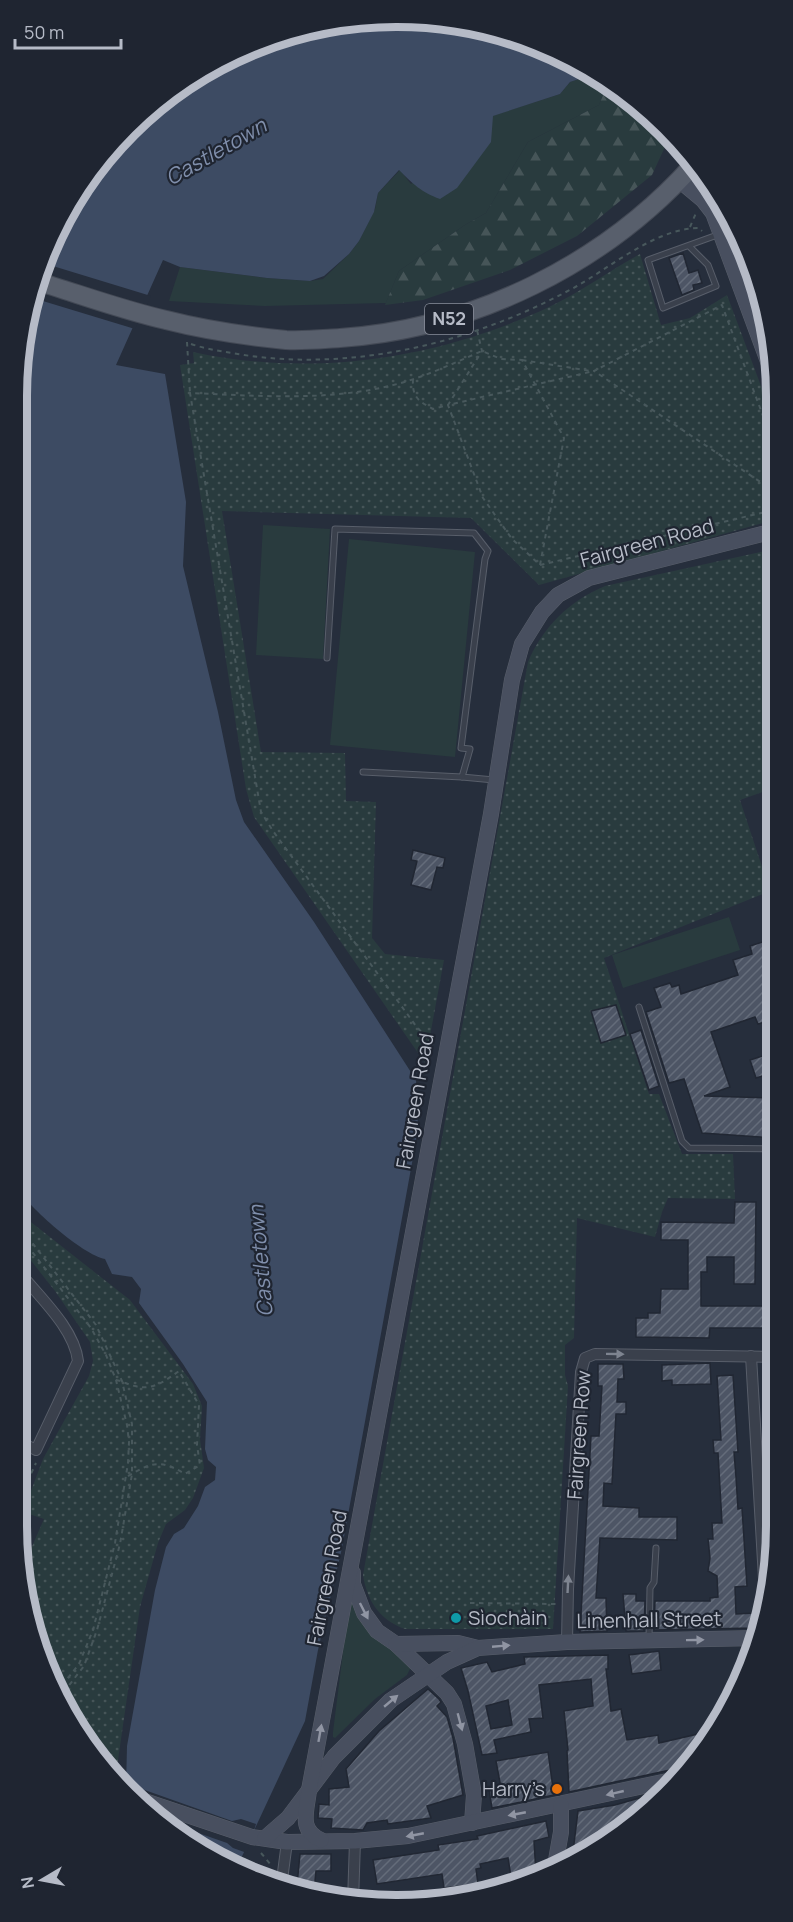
<svg xmlns="http://www.w3.org/2000/svg" width="793" height="1922" viewBox="0 0 793 1922" font-family="Manrope,sans-serif">
  <defs>
    <pattern id="forest-firs" width="22" height="20" patternUnits="userSpaceOnUse" patternTransform="scale(1.5)"><rect width="22" height="20" fill="#293b3e"/><path d="M5 1l3.5 6h-7zM16 11l3.5 6h-7z" fill="#465558"/></pattern>
    <pattern id="park-dots" width="8" height="8" patternUnits="userSpaceOnUse" patternTransform="scale(1.5)"><rect width="8" height="8" fill="#293b3e"/><path d="M2 2h.1M6 6h.1" fill="none" stroke="#465558" stroke-width="1.8" stroke-linecap="round"/></pattern>
    <pattern id="building-hatch" width="6" height="6" patternUnits="userSpaceOnUse" patternTransform="scale(1.5)"><rect width="6" height="6" fill="#4d5565"/><path d="M-1 1l2-2M0 6l6-6M5 7l2-2" fill="none" stroke="#646c7a"/></pattern>
  </defs>
  <rect width="100%" height="100%" fill="#262e3c"/>
  <g fill="#293b3e">
    <path d="M594 74 609 81 599 105 528 142 486 213 465 225 399 271 386 303 265 306 169 301 180 267 267 278 310 281 323 279 349 254 359 241 375 209 378 193 400 170 411 184 492 116 560 94 570 82Z"/>
    <path d="M263 525 330 529 323 659 256 655Z"/>
    <path d="M349 539 475 552 455 757 330 745Z"/>
    <path d="M729 917 740 950 623 988 612 955Z"/>
    <path d="M350 1596 411 1667 407 1675 375 1699 335 1738 333 1737V1732Z"/>
  </g>
  <path fill="url(#forest-firs)" d="M609 81 670 136 652 175 577 236 510 270 423 300 385 305 399 271 465 225 486 213 528 142 599 105Z"/>
  <g fill="url(#park-dots)">
    <path d="M640 254 661 325 690 318 727 295 773 418 774 520 539 585 471 518 222 511 261 752 345 753 346 801 376 802 372 938 385 954 444 960 425 1063 254 817 246 789 180 365 194 363 193 352C313 378 438 359 549 307 581 292 609 271 640 254Z"/>
    <path d="M774 549V788L740 800 770 891 604 958 649 1094H659L682 1154H733L735 1199 668 1198 662 1212 655 1237 577 1218 574 1338 565 1345V1375L568 1386 553 1629H405C379 1620 367 1600 363 1575L528 662C543 627 569 601 605 586Z"/>
    <path d="M16 1203 27 1219 130 1300 193 1384 202 1406 200 1439 204 1468 193 1498 185 1510 166 1524 158 1543 140 1607 117 1767 110 1771 37 1648 23 1567 44 1519 23 1512 43 1459 89 1376 93 1361 90 1342 55 1291 17 1243Z"/>
  </g>
  <path fill="#3d4b63" d="M371 17 518 37 594 74 570 82 560 94 493 116 491 142 457 188 440 199C421 192 413 184 399 170L378 193 374 212 359 241 349 254 324 276 310 281 267 278 180 267 163 260 116 365 165 374 186 502 183 566 218 712 236 800 244 822 314 922 416 1080 418 1127 412 1163 342 1548 318 1650 305 1721 238 1865 207 1855 126 1788 127 1746 155 1590 166 1547 174 1534 184 1528 198 1506 205 1487 215 1480 216 1467 208 1460 205 1449 207 1402 183 1364 139 1303 141 1289 132 1277 112 1274 105 1259C83 1255 28 1207 17 1187L16 397 37 275 111 146 228 56Z"/>
  <g fill="#262e3c">
    <path d="M43 263 151 296 135 329 33 298 37 275Z"/>
    <path d="M123 1779 135 1783 139 1788 232 1821 241 1819 256 1824 247 1853 233 1848 227 1843 167 1822 123 1786Z"/>
  </g>
  <g fill="url(#building-hatch)" stroke="#212733" stroke-width="1.5" fill-rule="evenodd">
    <path d="M683 253 689 273 698 270 702 283 693 285 694 290 682 295 669 258Z"/>
    <path d="M413 850 445 858 443 868 437 867 431 890 411 885 417 861 411 860Z"/>
    <path d="M775 938V1019L758 1024 755 1017 711 1032 730 1087 704 1096 775 1098V1138L702 1133 684 1079 669 1083 646 1012 661 1007 654 988 670 983 672 987 679 985 681 994 738 975 733 960 752 954 750 946Z"/>
    <path d="M616 1005 626 1035 601 1043 591 1011Z"/>
    <path d="M641 1030 659 1086 649 1090 630 1034Z"/>
    <path d="M775 1052V1072L756 1078 750 1060Z"/>
    <path d="M735 1202H756L755 1284H734V1257H707V1272H701V1306H773V1328H710L709 1338 636 1337V1318H648V1313H660L661 1289H688V1240H661V1222L734 1223Z"/>
    <path d="M710 1363 711 1384 672 1385V1380L662 1381V1365Z"/>
    <path d="M598 1364H623L624 1379H618L617 1402H626V1414H616L612 1484 604 1483 603 1506 639 1508V1517H677V1540L600 1538 596 1598H606L607 1631 580 1632 591 1436H599L602 1386H598Z"/>
    <path d="M733 1375 738 1452H734L736 1477 738 1509 742 1508 747 1586 735 1587 736 1614 755 1613V1628L654 1630 655 1601H710V1598L718 1597 717 1576 708 1571 710 1558 708 1539H713L712 1523H722L718 1453H714L713 1440H721L717 1376Z"/>
    <path d="M623 1594H636V1601H645L644 1631H626Z"/>
    <path d="M659 1651 661 1670 632 1674 629 1655Z"/>
    <path d="M608 1655V1669H606L611 1711 621 1709 627 1740 658 1735 659 1743 698 1734 701 1750 698 1757 683 1770H670L569 1792 567 1751 568 1750 564 1711 593 1706 591 1679 539 1685 543 1718 529 1719 531 1732 494 1740 497 1753 482 1755 468 1691 461 1668 487 1662 492 1672 525 1664 524 1657ZM508 1700 512 1725 491 1729 486 1706Z"/>
    <path d="M428 1689 439 1699 441 1702 437 1706 447 1717 453 1738 463 1795 427 1806 431 1818 388 1824 387 1820 367 1823 363 1830 331 1828 332 1819 318 1818 319 1804 329 1805V1789L349 1787 346 1769 379 1731Z"/>
    <path d="M548 1752 554 1795 492 1808 489 1790 501 1788 496 1761Z"/>
    <path d="M657 1793 610 1834 591 1837 589 1853 572 1860 578 1811 615 1805Z"/>
    <path d="M546 1821 549 1837 534 1841 536 1873 512 1883 508 1858 480 1864 481 1868 476 1869 478 1884 444 1888 442 1874 377 1884 373 1860 439 1850 438 1845 478 1839 477 1836Z"/>
    <path d="M300 1854H331V1871H316L314 1891 297 1885Z"/>
  </g>
  <g fill="none" stroke-linecap="round" stroke-linejoin="round">
    <defs>
      <g id="lane">
        <path d="M689 246 708 265 716 286 663 308 648 260 720 234"/>
        <path d="M744 292 757 288"/>
        <path d="M327 658 335 529 474 533 488 551 485 559 461 748 470 749 462 777 494 780"/>
        <path d="M363 772 462 777"/>
        <path d="M639 1007 682 1141 689 1148 775 1149"/>
        <path d="M649 1639 650 1588 654 1582 656 1548"/>
      </g>
      <g id="street">
        <path d="M16 1268C37 1295 74 1327 78 1361L36 1450 22 1443 16 1456"/>
        <path d="M751 1356 765 1596"/>
        <path d="M567 1642 568 1589 581 1372 585 1358 595 1354 776 1357"/>
        <path d="M282 1880 287 1842"/>
        <path d="M353 1902 355 1841"/>
      </g>
      <g id="secondary">
        <path d="M679 180 703 200 713 213 773 375"/>
        <path d="M353 1573V1584L364 1613 377 1631 396 1644 447 1693 454 1704 465 1744 474 1795 472 1823"/>
        <path d="M396 1644 458 1643 478 1648"/>
        <path d="M139 1799 252 1837 287 1842 355 1841 408 1836 672 1780"/>
        <path d="M265 1838 288 1818 334 1757 391 1700 447 1662 478 1648 567 1642 758 1638"/>
        <path d="M321 1840C298 1830 307 1811 309 1790L491 814 512 680 522 644 542 612 558 595 589 578 774 531"/>
        <path d="M555 1866 561 1832V1805"/>
      </g>
      <path id="primary" d="M36 281C79 294 122 310 166 320 205 330 246 336 286 340 304 341 323 339 340 338 473 329 605 264 694 164"/>
    </defs>
    <use href="#lane" stroke="#585e6a" stroke-width="7"/>
    <use href="#street" stroke="#585e6a" stroke-width="12"/>
    <use href="#secondary" stroke="#585e6a" stroke-width="16"/>
    <use href="#primary" stroke="#434955" stroke-width="20"/>
    <g stroke="#48585c" stroke-width="2" stroke-dasharray="4.5 4.5" stroke-linecap="butt">
      <path d="M690 227 696 213"/>
      <path d="M187 342 190 393"/>
      <path d="M191 344C209 350 226 352 244 355 357 372 478 341 577 286 612 266 657 228 699 228L702 231"/>
      <path d="M522 360 591 371"/>
      <path d="M413 379C412 397 418 401 433 409L448 405 482 351 477 330"/>
      <path d="M766 388 773 408"/>
      <path d="M773 443 722 305 594 371 774 491"/>
      <path d="M540 565 774 510"/>
      <path d="M433 1045 416 1026 273 831 261 812 190 393C263 396 342 403 414 379 437 371 459 361 482 351L501 359 522 360 564 438 540 565 512 539 483 498 448 405 594 371"/>
      <path d="M16 1222 96 1325 122 1381 132 1424V1474L120 1544 97 1630 84 1666 63 1693"/>
      <path d="M16 1231 91 1328 106 1355 116 1380 127 1425 129 1442 128 1463 115 1543 93 1630 79 1664 60 1688"/>
      <path d="M116 1380C123 1381 128 1385 135 1386 152 1391 165 1381 179 1371L199 1405 197 1445 200 1465 185 1474C159 1458 150 1463 125 1478"/>
      <path d="M16 1506 36 1463"/>
      <path d="M470 1603 556 1604"/>
      <path d="M119 1782 130 1786"/>
      <path d="M261 1853 271 1865"/>
      <path d="M242 1867 245 1858"/>
    </g>
    <use href="#lane" stroke="#3a404c" stroke-width="5"/>
    <use href="#street" stroke="#3a404c" stroke-width="10"/>
    <use href="#secondary" stroke="#484f5f" stroke-width="15"/>
    <use href="#primary" stroke="#585f6c" stroke-width="18"/>
  </g>
  <defs><path id="oneway-solid" d="M-6-.8H1V-3.2L6.5 0L1 3.2V.8H-6Z" transform="scale(1.5)"/></defs>
  <g fill="#7e8490">
    <use href="#oneway-solid" transform="translate(615 1354) rotate(1)"/>
    <use href="#oneway-solid" transform="translate(568 1584) rotate(-87)"/>
  </g>
  <g fill="#9095a3">
    <use href="#oneway-solid" transform="translate(364 1611) rotate(63)"/>
    <use href="#oneway-solid" transform="translate(695 1640) rotate(-1)"/>
    <use href="#oneway-solid" transform="translate(501 1646) rotate(-5)"/>
    <use href="#oneway-solid" transform="translate(391 1701) rotate(-40)"/>
    <use href="#oneway-solid" transform="translate(460 1722) rotate(75)"/>
    <use href="#oneway-solid" transform="translate(320 1733) rotate(-80)"/>
    <use href="#oneway-solid" transform="translate(615 1793) rotate(167)"/>
    <use href="#oneway-solid" transform="translate(517 1814) rotate(169)"/>
    <use href="#oneway-solid" transform="translate(415 1835) rotate(169)"/>
  </g>
  <circle fill="#0f9aa8" stroke="#1f2531" stroke-width="2" cx="456" cy="1618" r="6"/>
  <circle fill="#e8710a" stroke="#1f2531" stroke-width="2" cx="557" cy="1789" r="6"/>
  <g text-anchor="middle" stroke-width="4.5" stroke-linejoin="round" paint-order="stroke">
    <rect fill="#1f2531" stroke="#898e9a" stroke-width="1.5" x="425" y="304" width="48" height="30" rx="4.5"/>
    <g font-size="18" font-weight="bold" fill="#b6bbc7">
      <text x="449" y="325">N52</text>
    </g>
    <g font-size="20" fill="#b6bbc7" stroke="#1f2531">
      <text transform="translate(647 543) rotate(-15)" y="7">Fairgreen Road</text>
      <text transform="translate(415 1101) rotate(-80)" y="7">Fairgreen Road</text>
      <text transform="translate(579 1435) rotate(-86)" y="7">Fairgreen Row</text>
      <text transform="translate(327 1578) rotate(-79)" y="7">Fairgreen Road</text>
      <text transform="translate(649 1620) rotate(-1)" y="7">Linenhall Street</text>
    </g>
    <g font-size="20" fill="#b6bbc7" stroke="#1f2531" text-anchor="start">
      <text x="468" y="1625">Sìochàin</text>
      <text x="545" y="1796" text-anchor="end">Harry’s</text>
    </g>
    <g font-size="21" font-style="italic" fill="#808fac" stroke="#1f2531">
      <text transform="translate(216 152) rotate(-30)" y="7">Castletown</text>
      <text transform="translate(261 1261) rotate(-95)" y="7">Castletown</text>
    </g>
  </g>
  <path d="M0 0H793V1922H0ZM396 27H397A369 369 0 0 1 766 396V1526A369 369 0 0 1 397 1895H396A369 369 0 0 1 27 1526V396A369 369 0 0 1 396 27Z" fill="#1f2531" fill-rule="evenodd"/>
  <path fill="none" stroke="#b6bbc7" stroke-width="8" d="M396 27H397A369 369 0 0 1 766 396V1526A369 369 0 0 1 397 1895H396A369 369 0 0 1 27 1526V396A369 369 0 0 1 396 27Z"/>
  <g transform="translate(42 1880) rotate(260)" stroke="#1f2531" stroke-width="4.5" paint-order="stroke">
  <path d="M0-4.5L10 22L0 15L-10 22Z" fill="#b6bbc7"/>
  <text y="-9" font-size="16" font-weight="bold" text-anchor="middle" fill="#b6bbc7">N</text>
  </g>
  <path d="M15 39v9h106v-9" fill="none" stroke="#b6bbc7" stroke-width="3"/>
  <text x="24" y="39" font-size="18" fill="#b6bbc7" stroke="#1f2531" stroke-width="4.5" paint-order="stroke">50 m</text>
</svg>
